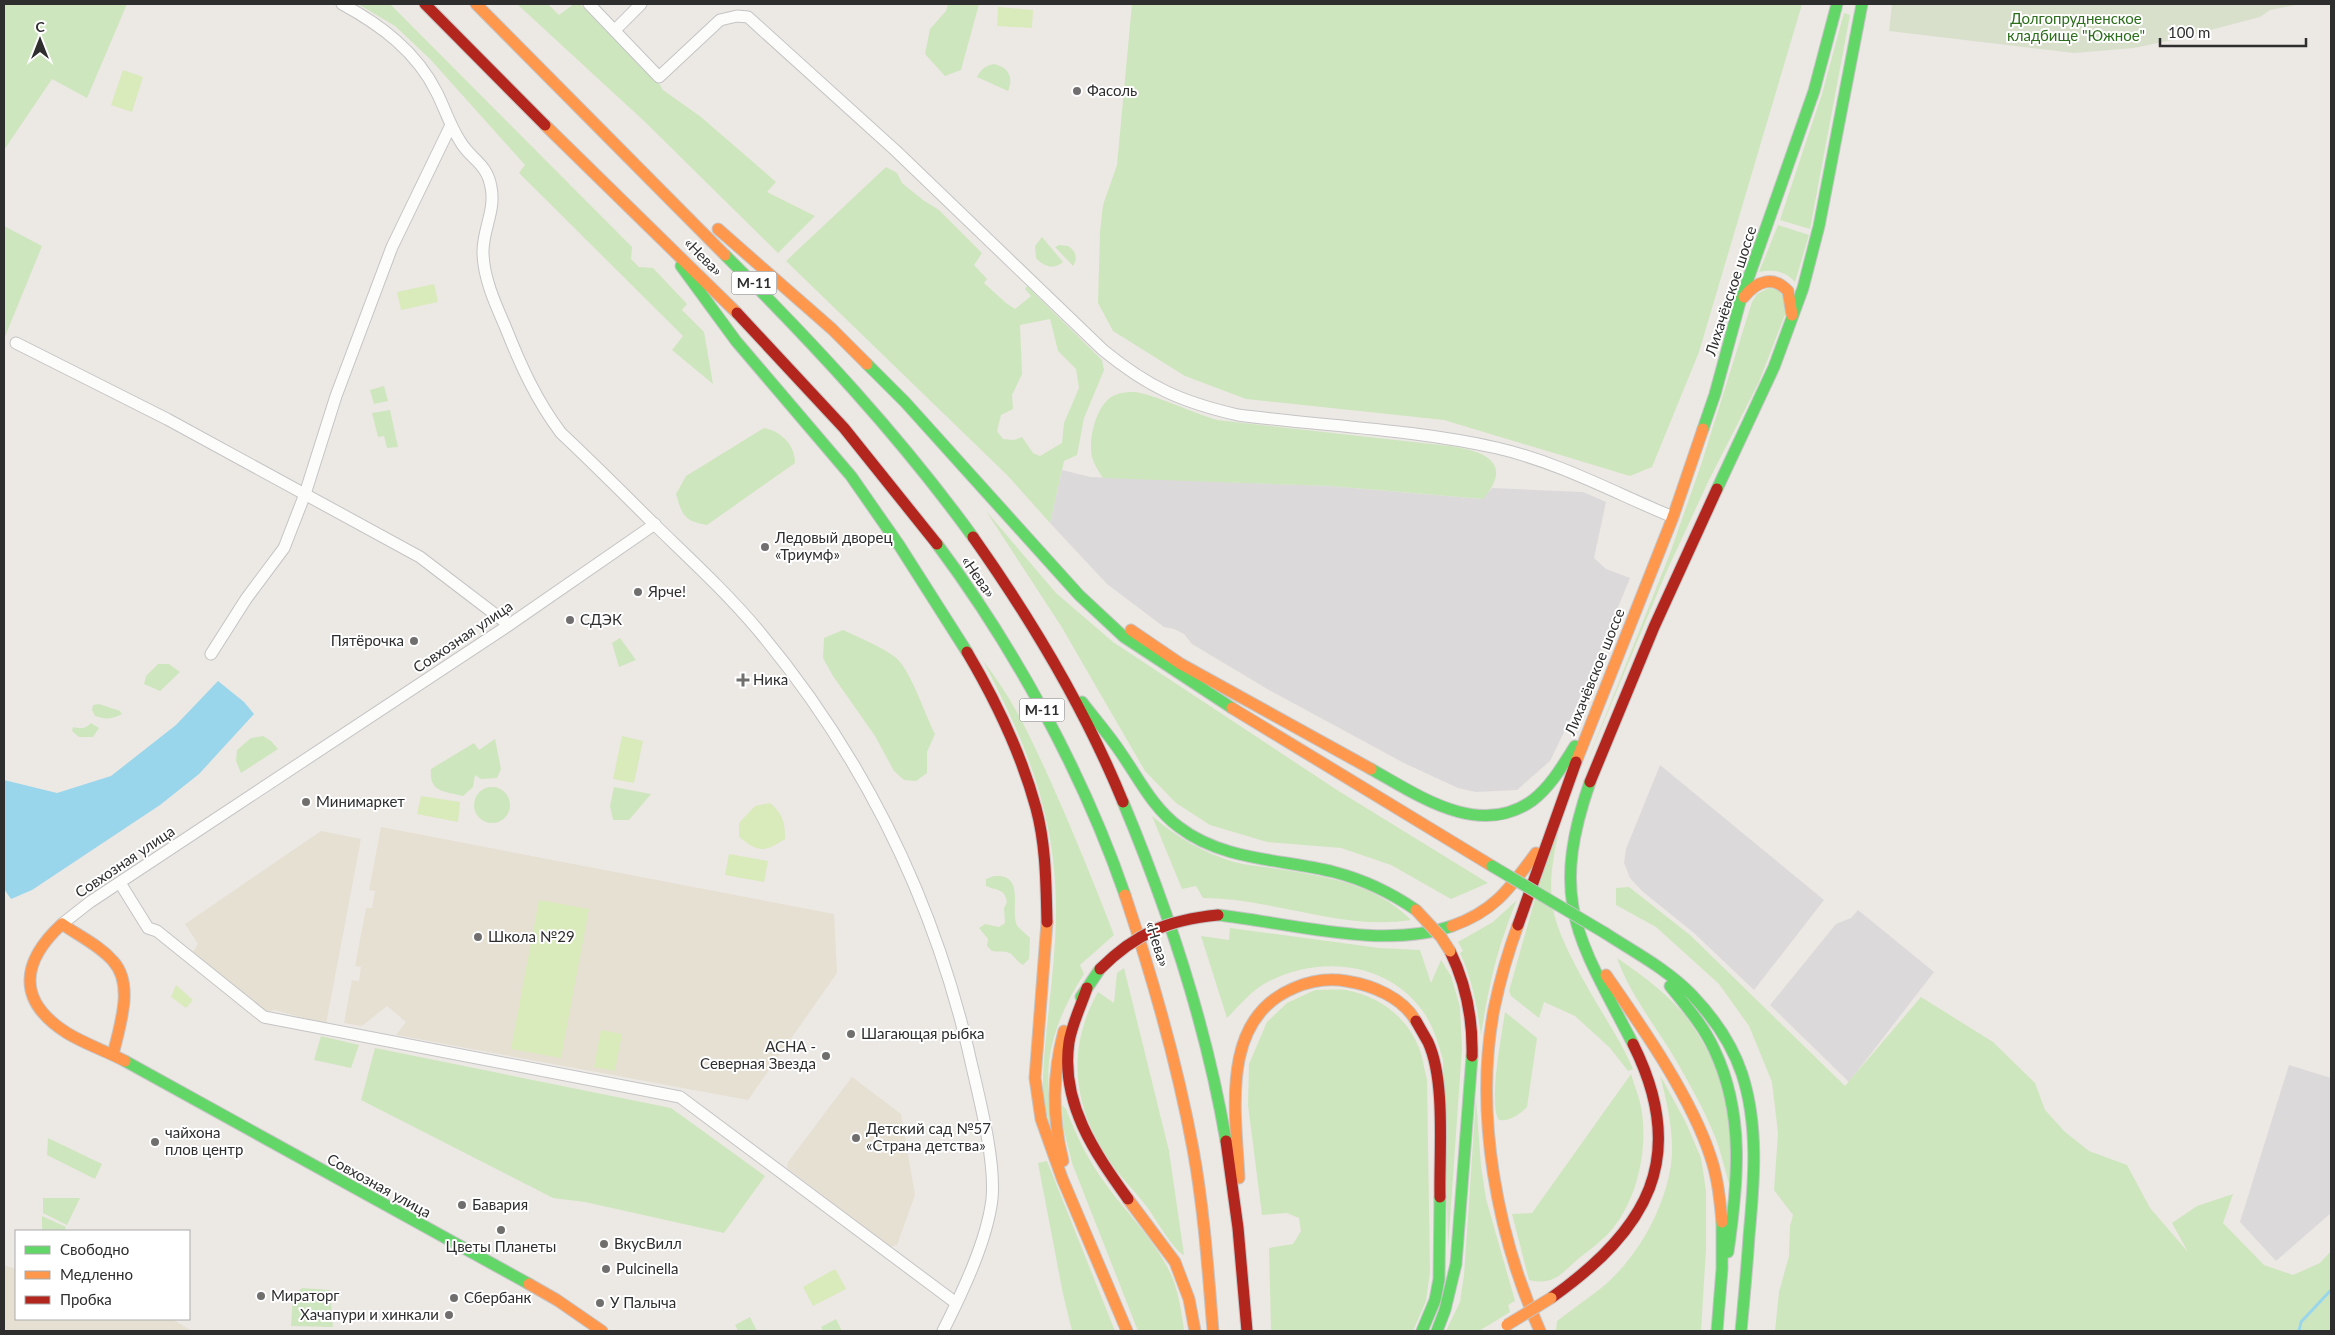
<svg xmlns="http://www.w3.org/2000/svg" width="2335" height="1335" viewBox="0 0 2335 1335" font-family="Lato,sans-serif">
  <rect width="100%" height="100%" fill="#ece8e4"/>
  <g fill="#dcd9db">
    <path d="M1062 470 1090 477 1330 486 1482 499 1492 488 1583 492 1606 502 1594 558 1606 569 1630 578 1582 695 1550 761 1517 790 1476 792 1458 788 1404 763 1269 690 1192 644 1184 634 1174 629 1164 627 1107 584 1050 523Z"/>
    <path d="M1660 765 1824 900 1754 990 1694 933 1642 891 1630 878 1624 863 1626 849Z"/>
    <path d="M1858 910 1934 972 1849 1082 1770 1005 1836 924 1851 918Z"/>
    <path d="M2289 1065 2331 1078V1213L2276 1261 2240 1222Z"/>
  </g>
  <g fill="#e6e0d3">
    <path d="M381 827 834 914 837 973 748 1100 396 1035 406 1022 387 1006 362 1026 344 1023 352 980 359 981 361 967 355 966 366 908H372L375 891 369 890Z"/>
    <path d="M321 831 361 839 326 1024 274 1010 268 1012 258 1009 191 954 198 944 185 924Z"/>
    <path d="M852 1077 901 1114 915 1195 897 1245 891 1247 787 1168 788 1162Z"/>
    <path d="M4 1265 16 1269V1319H172L192 1331H4Z"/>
  </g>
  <g fill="#cee6be" fill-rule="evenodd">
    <path d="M4 4H127L87 98 52 79 4 150Z"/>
    <path d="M358 4H390L632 247 631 259 639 267 653 268 687 304 682 310 704 332 713 384 672 350 683 336 519 173 525 165 430 59 395 26Z"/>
    <path d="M517 4H548L559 15 574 4H580L655 77 663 90 701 117 776 182 767 192 815 216 778 253 644 121Z"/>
    <path d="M948 4H979L961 70 945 76 925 54 930 29 946 11Z"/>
    <path d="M1132 4H1802L1699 352 1652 467 1630 476 1444 420 1246 399 1185 376 1113 331 1098 303 1100 232 1103 205 1117 165Z"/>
    <path d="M1844 13 1850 15 1810 229 1780 220 1822 94Z"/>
    <path d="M994 64C1008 67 1014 77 1008 91L977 77C981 69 985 66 994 64Z"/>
    <path d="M886 167 897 173 902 183 923 200 939 210 982 253 974 265 987 279 984 283 1006 303 1015 309 1031 296 1025 289 1027 286 1102 360 1104 370 1084 418 1077 455 1064 461 1050 523 1007 475 786 261ZM1050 319 1058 351 1076 369 1079 388 1064 423 1062 443 1040 456 1033 453 1022 437 1014 440 1003 439 997 431 1001 415 1013 409 1012 395 1022 374 1020 325Z"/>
    <path d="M1778 225 1809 235 1795 282C1785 271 1774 269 1759 272Z"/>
    <path d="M4 226 42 246 4 339Z"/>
    <path d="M1042 237 1063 262C1054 270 1044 267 1036 258L1035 246Z"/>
    <path d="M1059 245 1068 246C1076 251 1078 258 1073 266L1055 247Z"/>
    <path d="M1769 288 1776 289 1784 296 1786 312 1759 382 1709 480 1665 575 1585 767 1669 556 1701 465 1752 302 1757 294Z"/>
    <path d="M384 386 388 401 374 404 370 390Z"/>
    <path d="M1136 392C1164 398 1190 412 1217 420L1450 446C1485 451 1514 463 1483 499L1330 486 1103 478C1099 472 1094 464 1092 457 1088 439 1096 405 1113 396 1121 392 1128 392 1136 392Z"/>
    <path d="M390 410 398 447 387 448 384 436 378 437 372 413Z"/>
    <path d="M764 428C781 431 795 445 795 463L707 525C684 521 682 515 676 494L686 476Z"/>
    <path d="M986 511 1056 593 1113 642 1337 790 1488 883 1451 899 1391 865 1341 848 1267 842 1210 825 1176 803 1145 771 1061 626Z"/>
    <path d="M843 630C860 638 880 646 895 657 910 668 925 715 935 734L927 752V773L916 781 904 780 894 771 875 736 833 676 823 658 824 638Z"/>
    <path d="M620 638 636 660 619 667 612 643Z"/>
    <path d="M983 661C1012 697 1031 738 1050 780 1073 831 1094 883 1114 935L1080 965 1084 974C1067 1000 1053 1030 1049 1061 1047 1083 1050 1106 1050 1128L1043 1096V1076C1046 1020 1056 965 1056 909 1056 816 1026 742 983 661Z"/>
    <path d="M158 664H169L180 672 160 691 144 684 146 676Z"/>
    <path d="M99 704 120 711 122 714C112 719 106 720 95 716L92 710 93 705Z"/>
    <path d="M91 723 99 728 93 737H79L72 731 73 727C81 729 85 729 91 723Z"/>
    <path d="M263 736 271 741 278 749 241 773 236 761 237 750 251 738Z"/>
    <path d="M495 739 501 769 497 778 481 779 475 775 473 787 463 796C444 791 429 793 431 769L474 743 479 750Z"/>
    <circle cx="492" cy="805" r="18"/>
    <path d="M614 787 651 794 629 820H613L610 806Z"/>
    <path d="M1152 816C1178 838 1202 852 1234 862 1246 865 1260 866 1272 868 1322 876 1374 882 1411 920 1343 931 1272 898 1203 898L1196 886 1182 889Z"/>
    <path d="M1559 830C1554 854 1549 877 1552 902 1556 944 1604 1012 1625 1052L1633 1069 1628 1071 1610 1048 1575 1016 1544 1002 1539 1018 1511 996 1509 991 1542 874Z"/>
    <path d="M994 876C1025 874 1011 906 1016 923 1018 929 1026 933 1030 938L1029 959 1023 965C1016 962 1014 953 1006 952 1001 951 997 952 992 951L987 946 988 939 979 928 985 924 999 927 1005 923 1004 908 1007 902C1004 888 997 891 986 886V879Z"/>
    <path d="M1629 887 1690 935 1845 1086 1921 997 1993 1042 2035 1083 2045 1110 2065 1132 2089 1151 2127 1165 2150 1208 2188 1252 2172 1223 2197 1206 2233 1194 2223 1223 2264 1265 2293 1275 2320 1263 2331 1251V1331H1775L1779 1292 1789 1256 1790 1226 1793 1215 1774 1190 1778 1133 1772 1082 1749 1026 1719 984 1656 927 1616 905V888Z"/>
    <path d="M1517 900C1497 948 1489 984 1481 1035 1477 1006 1472 979 1460 953L1463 951 1458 942 1493 922Z"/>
    <path d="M1230 928 1379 948 1420 950 1431 983 1441 960 1451 976 1460 1007 1462 1049 1448 1247 1443 1060C1438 1043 1433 1025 1422 1010 1385 960 1315 955 1264 984 1250 992 1238 1007 1227 1018L1201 936 1229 940Z"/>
    <path d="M1617 958C1640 974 1663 990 1682 1012 1698 1030 1723 1075 1726 1099 1731 1130 1731 1160 1731 1191 1726 1174 1722 1156 1716 1139 1705 1111 1689 1083 1674 1057 1654 1024 1630 994 1617 958Z"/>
    <path d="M1124 968 1169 1151 1184 1255C1173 1250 1156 1219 1147 1207 1139 1196 1129 1186 1120 1175 1076 1119 1062 1056 1098 992L1114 1003 1117 973Z"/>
    <path d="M1315 990C1325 990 1336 989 1346 990 1379 996 1407 1017 1419 1048 1423 1058 1424 1069 1427 1079L1430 1272 1426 1301 1413 1331H1271L1269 1248 1293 1244 1301 1231 1299 1218 1287 1213 1262 1215 1248 1105 1249 1064 1267 1022 1287 1003Z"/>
    <path d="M1505 1012 1537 1038 1527 1107C1520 1114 1509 1122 1499 1120 1488 1105 1502 1033 1505 1012Z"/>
    <path d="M321 1036 359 1045 351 1068 314 1060Z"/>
    <path d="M375 1048 671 1108 765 1176 724 1233 585 1202 553 1198 361 1100Z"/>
    <path d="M1631 1074C1634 1085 1639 1096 1641 1107 1649 1149 1637 1203 1608 1234 1599 1243 1588 1251 1578 1259 1561 1274 1553 1286 1529 1280L1512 1214 1532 1213Z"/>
    <path d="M1660 1075 1686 1123 1701 1158 1706 1191V1249L1701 1331H1556L1557 1321C1571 1310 1586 1300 1600 1289 1636 1260 1664 1211 1671 1165 1675 1136 1667 1103 1660 1075Z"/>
    <path d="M1476 1098 1481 1166 1486 1199 1515 1301 1508 1305 1510 1312 1479 1331H1446L1460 1302 1464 1275Z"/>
    <path d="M1062 1105 1066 1109C1076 1135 1088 1160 1105 1183 1127 1214 1158 1243 1173 1279 1179 1296 1182 1314 1184 1331H1138L1072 1163 1063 1127Z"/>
    <path d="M48 1138 102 1164 95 1179 47 1155Z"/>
    <path d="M1047 1161 1115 1331H1072L1063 1294 1038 1163Z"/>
    <path d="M43 1198H80L67 1225 43 1213Z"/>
    <path d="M42 1216 66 1227 64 1231H42Z"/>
    <path d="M302 1288 330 1290 333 1327 291 1326 293 1296Z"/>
    <path d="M750 1317 757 1331H738L735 1325Z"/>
    <path d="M836 1319 842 1331H823L821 1327Z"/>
  </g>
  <path fill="#d8e0cc" d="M1892 4H2301L2270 10 2260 17 2172 40 2134 48 2074 53 1889 31Z"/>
  <g fill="#d9eabb">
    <path d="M998 7 1033 10 1032 28 997 26Z"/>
    <path d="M123 70 143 77 132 112 111 105Z"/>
    <path d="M434 284 438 302 401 310 397 292Z"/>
    <path d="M622 736 643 741 634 783 613 779Z"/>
    <path d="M421 796 460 802 458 822 417 814Z"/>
    <path d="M770 803C783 814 785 823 785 839 764 853 758 852 739 837V823L755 806Z"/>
    <path d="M729 854 768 861 764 882 725 875Z"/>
    <path d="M539 900 589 909 561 1058 511 1049Z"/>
    <path d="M176 985 193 1000 186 1008 171 997Z"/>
    <path d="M601 1030 622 1034 615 1071 594 1067Z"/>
    <path d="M833 1270H836L846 1289 813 1306 803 1287Z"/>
  </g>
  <path fill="#99d6ec" d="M218 681 244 702 254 714 199 774 160 805 32 890 11 899 4 889V780L57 793 111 776 176 725Z"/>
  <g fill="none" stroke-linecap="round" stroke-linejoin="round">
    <path stroke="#99d6ec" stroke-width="3" d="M2299 1331 2301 1322 2331 1290"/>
    <defs>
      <g id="street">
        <path d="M342 4C381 25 417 52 437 93 445 109 450 126 460 141 470 159 487 163 491 187 496 211 482 230 483 254 484 279 495 303 505 326 520 364 536 400 561 433 593 463 624 494 655 525 690 559 726 592 758 630 860 752 931 894 968 1049 977 1090 996 1158 992 1199 987 1241 962 1293 943 1331"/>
        <path d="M589 4 659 77 720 20 737 16 748 17 895 150 1103 350C1148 387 1181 402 1238 415 1323 426 1412 429 1497 448 1558 462 1615 493 1673 517"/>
        <path d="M615 30 641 4"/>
        <path d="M16 343 167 419 420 557 509 625"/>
        <path d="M211 654 246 599 284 548 305 494 336 396 392 247 451 125"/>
        <path d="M120 883 148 928 157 931 264 1017 680 1097 956 1303"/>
        <path d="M62 924 90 902 509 625 655 524"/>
      </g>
      <g id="fast">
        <path d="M725 255C814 344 899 435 973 537"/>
        <path d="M681 266 736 341 851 476 899 545 967 652"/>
        <path d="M867 364 905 402 1079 595 1124 637 1232 708"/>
        <path d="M1703 429 1715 394 1740 302 1814 91 1837 4"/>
        <path d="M1717 489 1774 367 1803 288 1819 226 1862 4"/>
        <path d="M937 544C1014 647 1083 773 1125 895"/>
        <path d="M1082 702C1095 719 1109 735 1121 753 1139 779 1153 808 1179 827 1223 861 1283 859 1334 872 1365 880 1390 892 1416 910"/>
        <path d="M1371 769C1419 796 1480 839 1533 800 1551 786 1563 765 1575 746"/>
        <path d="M1590 782C1548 903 1579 939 1633 1044"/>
        <path d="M1123 802C1169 912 1206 1024 1226 1141"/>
        <path d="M1218 915C1290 923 1383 950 1452 926"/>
        <path d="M1605 933C1634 952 1667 969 1692 995 1713 1017 1732 1044 1742 1074 1759 1126 1754 1183 1749 1236 1747 1268 1744 1299 1741 1331"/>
        <path d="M1670 986C1686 1006 1703 1025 1714 1049 1745 1114 1738 1183 1728 1252"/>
        <path d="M1081 997 1100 969"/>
        <path d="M125 1061 529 1284"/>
        <path d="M1422 1331 1435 1300 1439 1279 1440 1197"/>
        <path d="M1437 1331 1445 1310 1456 1264 1472 1056"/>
        <path d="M1717 1331 1722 1269V1222"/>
      </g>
      <g id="slow">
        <path d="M476 4 725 255"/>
        <path d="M545 125 737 313"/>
        <path d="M718 229 832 329 867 364"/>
        <path d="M1744 297C1757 281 1773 275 1788 291L1792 315"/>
        <path d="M1131 630 1181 664 1371 769"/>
        <path d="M1232 708 1492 866"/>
        <path d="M1576 762 1673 517 1703 429"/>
        <path d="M1125 895C1153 979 1177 1062 1193 1149 1204 1209 1208 1270 1213 1331"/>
        <path d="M1047 922 1035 1078 1041 1119 1062 1178 1127 1331"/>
        <path d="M1518 925C1508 952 1500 980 1494 1009 1474 1114 1497 1235 1540 1331"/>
        <path d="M1452 926C1495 911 1510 888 1536 853"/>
        <path d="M1606 975C1642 1027 1692 1098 1711 1158 1718 1179 1720 1201 1722 1222"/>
        <path d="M113 1055C119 1027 135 985 113 961 99 945 79 936 62 924 22 961 15 1000 67 1033 85 1044 106 1051 125 1061"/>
        <path d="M1063 1161C1052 1117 1052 1075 1064 1031"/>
        <path d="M1239 1178C1236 1113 1219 1019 1294 988 1310 981 1328 978 1346 981 1372 985 1402 997 1416 1021"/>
        <path d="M1128 1199 1175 1262 1189 1299 1195 1331"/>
        <path d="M529 1284 557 1300 602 1331"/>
      </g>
      <g id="jam">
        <path d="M425 4 545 125"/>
        <path d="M737 313 844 428 937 544"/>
        <path d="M973 537C1031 619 1085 709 1123 802"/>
        <path d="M967 652C996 701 1021 753 1036 808 1046 845 1046 884 1047 922"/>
        <path d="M1590 782 1654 627 1717 489"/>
        <path d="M1518 925 1576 762"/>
        <path d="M1450 951C1466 984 1473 1019 1472 1056"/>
        <path d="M1087 988C1081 1006 1072 1024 1069 1042 1060 1103 1095 1153 1128 1199"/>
        <path d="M1416 1021C1420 1028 1424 1035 1428 1042 1446 1081 1439 1153 1440 1197"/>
        <path d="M1226 1141 1238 1228 1247 1331"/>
        <path d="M1551 1298C1647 1230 1690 1158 1633 1044"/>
      </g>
    </defs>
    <use href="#street" stroke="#c5c4c5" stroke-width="13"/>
    <use href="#fast" stroke="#c5c4c5" stroke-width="13"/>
    <use href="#slow" stroke="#c5c4c5" stroke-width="13"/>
    <use href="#jam" stroke="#c5c4c5" stroke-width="13"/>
    <use href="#street" stroke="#fcfcfb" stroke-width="11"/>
    <use href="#fast" stroke="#63d668" stroke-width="11"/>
    <use href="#slow" stroke="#ff974d" stroke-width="11"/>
    <use href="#jam" stroke="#b3261e" stroke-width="11"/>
    <defs>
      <path id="fast-bridge" d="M1492 866 1605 933"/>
      <g id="slow-bridge">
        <path d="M1416 910 1441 937 1450 951"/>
        <path d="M1507 1325 1551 1298"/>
      </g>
      <path id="jam-bridge" d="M1100 969C1136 933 1168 920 1218 915"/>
    </defs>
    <use href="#fast-bridge" stroke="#c5c4c5" stroke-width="13" stroke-linecap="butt"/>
    <use href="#slow-bridge" stroke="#c5c4c5" stroke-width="13" stroke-linecap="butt"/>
    <use href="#jam-bridge" stroke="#c5c4c5" stroke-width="13" stroke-linecap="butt"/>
    <use href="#fast-bridge" stroke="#63d668" stroke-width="11"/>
    <use href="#slow-bridge" stroke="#ff974d" stroke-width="11"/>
    <use href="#jam-bridge" stroke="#b3261e" stroke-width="11"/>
  </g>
  <g fill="#706f6e" stroke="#fff" stroke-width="2">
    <circle cx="1077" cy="91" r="5"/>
    <circle cx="765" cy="547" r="5"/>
    <circle cx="638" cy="592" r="5"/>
    <circle cx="570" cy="620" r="5"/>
    <circle cx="414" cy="641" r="5"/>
    <path d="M740.5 672.5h5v5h5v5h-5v5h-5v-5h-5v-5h5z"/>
    <circle cx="306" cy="802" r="5"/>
    <circle cx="478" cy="937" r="5"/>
    <circle cx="851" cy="1034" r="5"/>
    <circle cx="826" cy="1056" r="5"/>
    <circle cx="856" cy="1138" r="5"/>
    <circle cx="155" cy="1142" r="5"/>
    <circle cx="462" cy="1205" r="5"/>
    <circle cx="501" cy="1230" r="5"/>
    <circle cx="604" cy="1244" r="5"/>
    <circle cx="606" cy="1269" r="5"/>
    <circle cx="261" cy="1296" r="5"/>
    <circle cx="454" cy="1298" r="5"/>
    <circle cx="600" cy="1303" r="5"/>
    <circle cx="449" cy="1315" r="5"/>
  </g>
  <g text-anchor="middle" stroke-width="4" stroke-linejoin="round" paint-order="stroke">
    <g fill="#fff" stroke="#6d6d6d" stroke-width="1">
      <rect x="731.5" y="271.5" width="45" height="23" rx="4"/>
      <rect x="1019.5" y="698.5" width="45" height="23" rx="4"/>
    </g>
    <g font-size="14" font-weight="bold" fill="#2e2e2e">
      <text x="754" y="288">М-11</text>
      <text x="1042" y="715">М-11</text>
    </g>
    <g font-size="15" fill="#2c6e1b" stroke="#fff">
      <text x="2076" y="24">Долгопрудненское<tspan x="2076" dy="17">кладбище "Южное"</tspan></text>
    </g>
    <g font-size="15" fill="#2e2e2e" stroke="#fff" text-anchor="start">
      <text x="1087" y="96">Фасоль</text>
      <text x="775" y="543">Ледовый дворец<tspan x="775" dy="17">«Триумф»</tspan></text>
      <text x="648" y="597">Ярче!</text>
      <text x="580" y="625">СДЭК</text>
      <text x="404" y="646" text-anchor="end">Пятёрочка</text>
      <text x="753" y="685">Ника</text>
      <text x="316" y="807">Минимаркет</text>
      <text x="488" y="942">Школа №29</text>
      <text x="861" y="1039">Шагающая рыбка</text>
      <text x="816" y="1052" text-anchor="end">АСНА -<tspan x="816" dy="17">Северная Звезда</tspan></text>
      <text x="866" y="1134">Детский сад №57<tspan x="866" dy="17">«Страна детства»</tspan></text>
      <text x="165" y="1138">чайхона<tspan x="165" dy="17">плов центр</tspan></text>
      <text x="472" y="1210">Бавария</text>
      <text x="614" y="1249">ВкусВилл</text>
      <text x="501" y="1252" text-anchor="middle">Цветы Планеты</text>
      <text x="616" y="1274">Pulcinella</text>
      <text x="271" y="1301">Мираторг</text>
      <text x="464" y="1303">Сбербанк</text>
      <text x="610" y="1308">У Палыча</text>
      <text x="439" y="1320" text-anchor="end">Хачапури и хинкали</text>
    </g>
    <g font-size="15" fill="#2e2e2e" stroke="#fff">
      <text transform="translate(703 257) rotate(45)" y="5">«Нева»</text>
      <text transform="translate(1731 291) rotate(-72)" y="5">Лихачёвское шоссе</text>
      <text transform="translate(978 577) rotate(55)" y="5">«Нева»</text>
      <text transform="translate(463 637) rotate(-34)" y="5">Совхозная улица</text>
      <text transform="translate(1595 672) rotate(-68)" y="5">Лихачёвское шоссе</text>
      <text transform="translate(125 862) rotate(-34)" y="5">Совхозная улица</text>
      <text transform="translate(1157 944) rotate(72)" y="5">«Нева»</text>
      <text transform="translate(379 1186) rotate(29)" y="5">Совхозная улица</text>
    </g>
  </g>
  <rect width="2335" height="1335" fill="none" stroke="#2e2e2e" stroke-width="10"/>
  <rect x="15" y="1230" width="175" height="90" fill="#ffffff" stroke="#ababab"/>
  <rect x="25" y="1246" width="25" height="8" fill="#63d668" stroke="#ababab"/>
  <text x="60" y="1255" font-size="15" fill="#2e2e2e">Свободно</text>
  <rect x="25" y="1271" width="25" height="8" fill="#ff974d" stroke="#ababab"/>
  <text x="60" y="1280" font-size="15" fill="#2e2e2e">Медленно</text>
  <rect x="25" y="1296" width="25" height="8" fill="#b3261e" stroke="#ababab"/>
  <text x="60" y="1305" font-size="15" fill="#2e2e2e">Пробка</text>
  <g transform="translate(40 40)" stroke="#ffffff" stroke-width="4" paint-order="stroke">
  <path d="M0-4L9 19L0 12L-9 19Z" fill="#2e2e2e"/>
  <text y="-8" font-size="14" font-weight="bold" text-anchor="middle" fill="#2e2e2e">С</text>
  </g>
  <path d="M2160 38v8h146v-8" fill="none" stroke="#2e2e2e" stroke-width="2.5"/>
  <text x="2168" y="38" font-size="15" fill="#2e2e2e" stroke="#ffffff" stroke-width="4" paint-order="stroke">100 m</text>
</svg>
